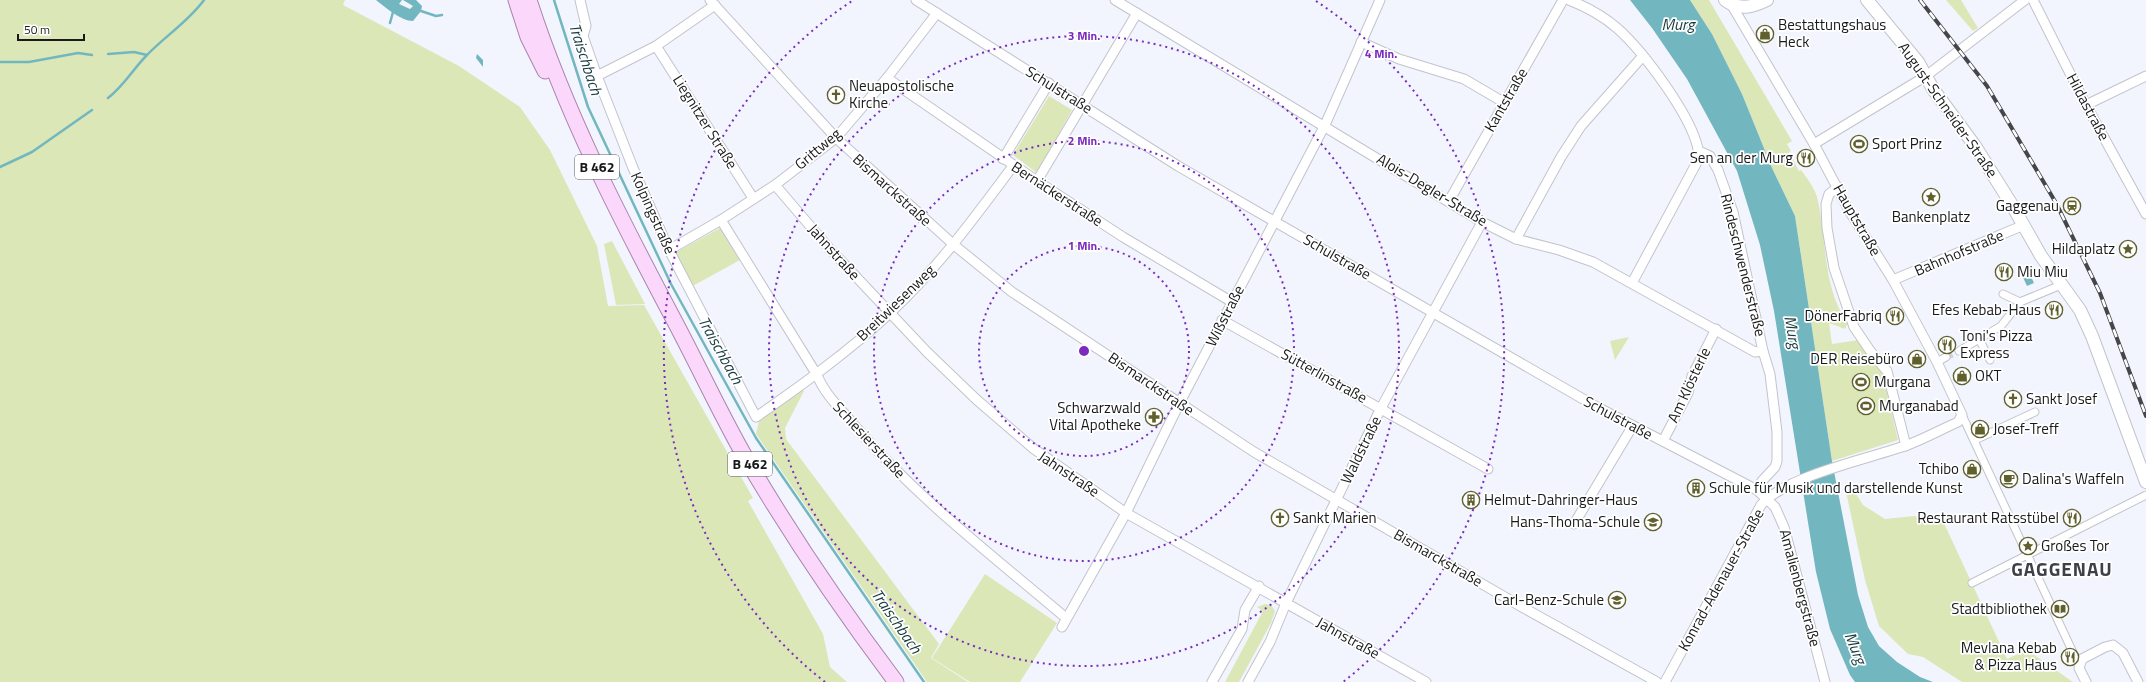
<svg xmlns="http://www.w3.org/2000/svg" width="2146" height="682" viewBox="0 0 2146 682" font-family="'Titillium Web',sans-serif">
  <rect width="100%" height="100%" fill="#f2f5fd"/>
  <g fill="#dce7b7">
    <path d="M0 0H345L343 5 459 66 520 107 550 150 597 246 608 306 644 305 753 498 748 501 823 634 830 667 847 682H0Z"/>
    <path d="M1690 0H1709L1792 141 1787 144 1791 151 1789 152 1799 171 1801 170C1807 178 1814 187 1817 197 1827 237 1822 289 1848 323L1845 329 1829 323 1832 344 1859 340 1882 373 1898 440 1832 461 1795 216 1772 168 1742 94 1712 34Z"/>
    <path d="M1946 0H1961L1978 28 1973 31Z"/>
    <path d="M1049 96 1072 110 1037 173 1013 155Z"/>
    <path d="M720 228 740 260 691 287 675 253Z"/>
    <path d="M612 241 645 304 616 305 604 244Z"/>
    <path d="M1629 337 1615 360 1610 341Z"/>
    <path d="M802 389 804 391 785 428 786 439 939 644 931 658 968 682H927L756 434 760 417Z"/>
    <path d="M1853 489 1863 505 1885 519 1914 516 1943 521 2007 659 2027 650 2073 682H1962L1923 657 1908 654 1879 626 1865 580 1846 492Z"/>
    <path d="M985 574 1057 623 1020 682H970L932 658Z"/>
    <path d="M1265 604 1271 605 1275 611 1271 623 1239 682H1225L1263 611 1257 607Z"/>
  </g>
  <g fill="#72b7bf">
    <path d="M376 0H402L399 4 410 9 413 6 403 0H416L422 6 421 11 413 21C401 21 385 7 376 0Z"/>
    <path d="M1630 0H1690L1712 34 1742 94 1772 168 1795 216 1832 461 1858 595 1868 627 1879 646 1897 662 1920 677 1933 682H1855L1850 675 1830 629 1816 572 1774 311 1760 245 1737 171 1687 79 1652 28Z"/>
    <path d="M477 54 483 60V67L476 58Z"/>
    <path d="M2027 268 2034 283 2027 286 2020 271Z"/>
  </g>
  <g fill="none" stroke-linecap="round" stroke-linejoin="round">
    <g stroke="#72b7bf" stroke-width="2.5">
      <path d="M554 0 588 107 671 284 756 438 924 682"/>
      <path d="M421 11 436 16 442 15"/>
      <path d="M390 23 393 12"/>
      <path d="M108 54 134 52 147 55"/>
      <path d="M0 62H29L78 53 92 55"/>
      <path d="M108 98C124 86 133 69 147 55 165 36 188 22 204 0"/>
      <path d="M0 167 32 152 92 110"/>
    </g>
    <path stroke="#d1d4db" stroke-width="7" stroke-dasharray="7 3.5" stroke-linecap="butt" d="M1946 357 1959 351"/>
    <defs>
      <g id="pedestrian">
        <path d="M2003 294 2020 302 2061 285"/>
        <path d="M1979 339 1990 360"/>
        <path d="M1959 351 2001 326 2020 302"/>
        <path d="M1937 362 1946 357"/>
        <path d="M1962 415 2076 659 2080 663"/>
        <path d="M1975 440 2035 412"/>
        <path d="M1972 583 2146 495"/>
      </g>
      <g id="minor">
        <path d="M580 0 586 26 583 36 597 76 633 168 669 250 756 417C802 385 848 352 890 313 937 269 975 217 1013 166"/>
        <path d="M710 0 836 138 954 245 1012 292 1254 452 1522 607 1657 682"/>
        <path d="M916 0 1178 166 1597 407 1757 490 1775 507 1784 527 1825 682"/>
        <path d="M1115 0 1482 222 1516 239 1559 250 1593 262 1755 352 1763 351"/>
        <path d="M1569 0C1587 7 1602 15 1617 28 1643 51 1691 115 1698 149 1699 154 1697 160 1696 164L1632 283"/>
        <path d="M2033 0 2086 105 2146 214"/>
        <path d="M1361 42 1399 59 1464 79 1505 103"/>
        <path d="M656 46 753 198"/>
        <path d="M597 76 656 46 715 5"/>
        <path d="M887 78 1037 181 1123 237 1232 302"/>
        <path d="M2086 105 2146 76"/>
        <path d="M1814 144 1926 76 2025 0"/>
        <path d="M1699 151 1710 156 1718 170 1733 212 1763 351 1770 374 1777 432V461L1775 467 1762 481 1757 490"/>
        <path d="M1003 159 1049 83"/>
        <path d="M1037 181 1137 13"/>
        <path d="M775 185 829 248 927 352 977 400 1034 449 1126 513 1426 682"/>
        <path d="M1838 187 1829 194 1826 204 1827 228 1834 268 1854 327 1871 352 1887 371 1906 446"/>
        <path d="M1449 201 1563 0"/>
        <path d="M721 220 817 375C825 395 841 409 855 426 917 498 993 556 1066 618"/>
        <path d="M1516 239 1561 157 1581 126 1642 57"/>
        <path d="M669 250 721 220 775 185 836 138 887 78 937 13"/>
        <path d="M1893 280 2024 225"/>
        <path d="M1222 320 1488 469"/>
        <path d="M1663 441 1688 393 1692 376 1716 329"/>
        <path d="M1574 524 1632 427"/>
        <path d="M1062 627 1126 513 1179 404 1325 125 1380 0"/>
        <path d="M1212 682 1242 629 1245 610 1259 586"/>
        <path d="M1248 682 1270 642 1286 603 1381 408 1482 222"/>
        <path d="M1665 682 1761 505C1787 475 1870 459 1910 444 1926 438 1942 429 1958 422L1962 415 1937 362 1893 280 1850 212 1814 144 1731 4"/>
        <path d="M2086 682 2079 668 2082 659 2105 647 2113 645 2123 653 2138 682"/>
      </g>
      <g id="tertiary">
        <path d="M1725 0C1739 11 1753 7 1767 0"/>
        <path d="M1867 0 1918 62 1933 89 1975 146 2012 205 2041 256 2080 310 2092 336 2146 482"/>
      </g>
      <g id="primary">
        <path d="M516 0 528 37 545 71"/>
        <path d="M529 0C565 112 619 216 674 320 698 365 719 411 744 455 790 534 841 609 896 682"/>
      </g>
    </defs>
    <use href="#pedestrian" stroke="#c1c4cc" stroke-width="9"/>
    <use href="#minor" stroke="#c1c4cc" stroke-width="11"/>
    <use href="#tertiary" stroke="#c1c4cc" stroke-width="14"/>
    <use href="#primary" stroke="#a984ab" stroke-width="17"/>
    <use href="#pedestrian" stroke="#fff" stroke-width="7"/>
    <use href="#minor" stroke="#fff" stroke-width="9"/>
    <use href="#tertiary" stroke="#fff" stroke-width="12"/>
    <use href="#primary" stroke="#fad7fb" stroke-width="15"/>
    <defs>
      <path id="rail" d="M1920 0 1987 86 2056 203 2100 293 2146 416"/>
    </defs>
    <use href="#rail" stroke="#45464a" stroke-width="4"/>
    <use href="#rail" stroke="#fff" stroke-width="2.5" stroke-dasharray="8" stroke-linecap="butt"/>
  </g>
  <g fill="none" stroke="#7b2cbf" stroke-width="2" stroke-dasharray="2 4">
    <circle cx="1084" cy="351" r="105"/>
    <circle cx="1084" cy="351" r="210"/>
    <circle cx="1084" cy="351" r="315"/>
    <path d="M825 682A420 420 0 0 1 852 1M1316 1A420 420 0 0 1 1343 682"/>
  </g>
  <defs>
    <symbol id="shop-ring" viewBox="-11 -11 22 22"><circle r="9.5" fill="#fff" stroke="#60602c" stroke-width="1.5"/><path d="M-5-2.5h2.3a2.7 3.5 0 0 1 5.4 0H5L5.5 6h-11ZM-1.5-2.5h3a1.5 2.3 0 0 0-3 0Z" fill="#60602c"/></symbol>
    <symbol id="church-ring" viewBox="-11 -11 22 22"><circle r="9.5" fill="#fff" stroke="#60602c" stroke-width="1.5"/><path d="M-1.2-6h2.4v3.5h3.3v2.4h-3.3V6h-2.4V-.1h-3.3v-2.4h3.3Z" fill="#60602c"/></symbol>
    <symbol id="stadium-ring" viewBox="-11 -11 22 22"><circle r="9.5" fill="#fff" stroke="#60602c" stroke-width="1.5"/><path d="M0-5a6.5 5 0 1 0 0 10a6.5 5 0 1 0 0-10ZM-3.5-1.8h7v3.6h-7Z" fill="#60602c"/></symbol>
    <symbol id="restaurant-ring" viewBox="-11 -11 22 22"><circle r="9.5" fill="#fff" stroke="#60602c" stroke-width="1.5"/><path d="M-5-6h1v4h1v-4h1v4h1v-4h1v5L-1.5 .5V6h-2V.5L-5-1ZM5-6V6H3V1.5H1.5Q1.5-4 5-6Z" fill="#60602c"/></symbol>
    <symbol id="sight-ring" viewBox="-11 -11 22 22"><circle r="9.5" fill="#fff" stroke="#60602c" stroke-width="1.5"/><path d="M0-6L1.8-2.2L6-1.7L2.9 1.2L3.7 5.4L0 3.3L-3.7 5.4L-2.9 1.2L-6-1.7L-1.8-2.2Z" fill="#60602c"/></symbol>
    <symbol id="station-ring" viewBox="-11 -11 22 22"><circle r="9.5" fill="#fff" stroke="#60602c" stroke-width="1.5"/><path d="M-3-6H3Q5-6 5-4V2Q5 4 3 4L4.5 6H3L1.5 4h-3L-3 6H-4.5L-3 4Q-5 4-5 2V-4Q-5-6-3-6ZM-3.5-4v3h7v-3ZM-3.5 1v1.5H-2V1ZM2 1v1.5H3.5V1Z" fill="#60602c"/></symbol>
    <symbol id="pharmacy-ring" viewBox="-11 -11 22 22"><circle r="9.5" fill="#fff" stroke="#60602c" stroke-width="1.5"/><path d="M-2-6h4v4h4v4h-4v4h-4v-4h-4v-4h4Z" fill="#60602c"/></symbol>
    <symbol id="cafe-ring" viewBox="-11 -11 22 22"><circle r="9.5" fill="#fff" stroke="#60602c" stroke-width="1.5"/><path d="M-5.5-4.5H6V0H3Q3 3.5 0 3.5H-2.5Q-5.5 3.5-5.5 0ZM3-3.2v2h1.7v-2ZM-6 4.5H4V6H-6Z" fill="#60602c"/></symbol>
    <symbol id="building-ring" viewBox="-11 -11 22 22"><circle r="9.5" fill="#fff" stroke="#60602c" stroke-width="1.5"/><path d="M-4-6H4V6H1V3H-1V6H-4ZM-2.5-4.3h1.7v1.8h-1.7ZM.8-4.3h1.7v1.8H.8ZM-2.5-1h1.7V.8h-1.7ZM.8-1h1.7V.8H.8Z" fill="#60602c"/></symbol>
    <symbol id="school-ring" viewBox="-11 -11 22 22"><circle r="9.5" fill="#fff" stroke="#60602c" stroke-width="1.5"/><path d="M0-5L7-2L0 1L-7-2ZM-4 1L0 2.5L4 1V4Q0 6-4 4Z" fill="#60602c"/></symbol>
    <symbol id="library-ring" viewBox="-11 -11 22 22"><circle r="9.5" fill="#fff" stroke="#60602c" stroke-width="1.5"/><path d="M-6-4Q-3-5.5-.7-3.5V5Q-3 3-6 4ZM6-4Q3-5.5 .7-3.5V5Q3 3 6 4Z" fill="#60602c"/></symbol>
  </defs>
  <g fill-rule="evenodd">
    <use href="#shop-ring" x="1755" y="24" width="20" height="20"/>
    <use href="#church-ring" x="826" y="85" width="20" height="20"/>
    <use href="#stadium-ring" x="1849" y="134" width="20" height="20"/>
    <use href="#restaurant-ring" x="1796" y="148" width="20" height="20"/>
    <use href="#sight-ring" x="1921" y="187" width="20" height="20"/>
    <use href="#station-ring" x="2062" y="196" width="20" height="20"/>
    <use href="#sight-ring" x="2118" y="239" width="20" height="20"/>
    <use href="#restaurant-ring" x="1994" y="262" width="20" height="20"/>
    <use href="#restaurant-ring" x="2044" y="300" width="20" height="20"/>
    <use href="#restaurant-ring" x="1885" y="306" width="20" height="20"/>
    <use href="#restaurant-ring" x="1937" y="335" width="20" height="20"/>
    <use href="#shop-ring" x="1907" y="349" width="20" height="20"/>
    <use href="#shop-ring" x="1952" y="366" width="20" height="20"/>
    <use href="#stadium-ring" x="1851" y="372" width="20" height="20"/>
    <use href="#church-ring" x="2003" y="389" width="20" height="20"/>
    <use href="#stadium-ring" x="1856" y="396" width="20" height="20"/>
    <use href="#pharmacy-ring" x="1144" y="407" width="20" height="20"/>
    <use href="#shop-ring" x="1970" y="419" width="20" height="20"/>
    <use href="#shop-ring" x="1962" y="459" width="20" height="20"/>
    <use href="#cafe-ring" x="1999" y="469" width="20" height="20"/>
    <use href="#building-ring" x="1686" y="478" width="20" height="20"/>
    <use href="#building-ring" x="1461" y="490" width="20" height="20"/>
    <use href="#church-ring" x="1270" y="508" width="20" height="20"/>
    <use href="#restaurant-ring" x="2062" y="508" width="20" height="20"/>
    <use href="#school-ring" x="1643" y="512" width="20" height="20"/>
    <use href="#sight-ring" x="2018" y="536" width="20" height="20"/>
    <use href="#school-ring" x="1607" y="590" width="20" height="20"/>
    <use href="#library-ring" x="2050" y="599" width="20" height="20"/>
    <use href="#restaurant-ring" x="2060" y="647" width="20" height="20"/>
  </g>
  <g text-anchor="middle" stroke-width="3.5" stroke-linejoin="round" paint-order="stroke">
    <g fill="#fff" stroke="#5d5e5f" stroke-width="1">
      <rect x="575" y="155" width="44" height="24" rx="3"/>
      <rect x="728" y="452" width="44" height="24" rx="3"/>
    </g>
    <g font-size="14" font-weight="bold" fill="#18191b">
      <text x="597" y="172">B 462</text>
      <text x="750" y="469">B 462</text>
    </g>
    <g font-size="15" fill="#18191b" stroke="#fff" text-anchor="start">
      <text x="1778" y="30">Bestattungshaus<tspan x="1778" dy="17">Heck</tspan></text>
      <text x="849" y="91">Neuapostolische<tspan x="849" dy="17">Kirche</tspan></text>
      <text x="1872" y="149">Sport Prinz</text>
      <text x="1793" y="163" text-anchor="end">Sen an der Murg</text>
      <text x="2059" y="211" text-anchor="end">Gaggenau</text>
      <text x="1931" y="222" text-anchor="middle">Bankenplatz</text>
      <text x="2115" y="254" text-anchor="end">Hildaplatz</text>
      <text x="2017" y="277">Miu Miu</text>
      <text x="2041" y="315" text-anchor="end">Efes Kebab-Haus</text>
      <text x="1882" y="321" text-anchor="end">DönerFabriq</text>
      <text x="1960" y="341">Toni's Pizza<tspan x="1960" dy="17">Express</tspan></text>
      <text x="1904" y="364" text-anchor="end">DER Reisebüro</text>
      <text x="1975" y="381">OKT</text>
      <text x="1874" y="387">Murgana</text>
      <text x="2026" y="404">Sankt Josef</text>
      <text x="1879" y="411">Murganabad</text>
      <text x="1141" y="413" text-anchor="end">Schwarzwald<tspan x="1141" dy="17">Vital Apotheke</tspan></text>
      <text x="1993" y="434">Josef-Treff</text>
      <text x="1959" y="474" text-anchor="end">Tchibo</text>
      <text x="2022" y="484">Dalina's Waffeln</text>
      <text x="1709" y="493">Schule für Musik und darstellende Kunst</text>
      <text x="1484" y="505">Helmut-Dahringer-Haus</text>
      <text x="1293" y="523">Sankt Marien</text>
      <text x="2059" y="523" text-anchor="end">Restaurant Ratsstübel</text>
      <text x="1640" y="527" text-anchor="end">Hans-Thoma-Schule</text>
      <text x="2041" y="551">Großes Tor</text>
      <text x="1604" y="605" text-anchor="end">Carl-Benz-Schule</text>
      <text x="2047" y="614" text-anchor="end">Stadtbibliothek</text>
      <text x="2057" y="653" text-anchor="end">Mevlana Kebab<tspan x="2057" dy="17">&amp; Pizza Haus</tspan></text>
    </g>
    <g font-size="15" fill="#18191b" stroke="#fff">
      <text transform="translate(1059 90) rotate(32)" y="5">Schulstraße</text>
      <text transform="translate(1506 100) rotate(-60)" y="5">Kantstraße</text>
      <text transform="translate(2088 107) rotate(62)" y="5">Hildastraße</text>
      <text transform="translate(1948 110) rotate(55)" y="5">August-Schneider-Straße</text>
      <text transform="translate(705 122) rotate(58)" y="5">Liegnitzer Straße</text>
      <text transform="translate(818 149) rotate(-40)" y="5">Grittweg</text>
      <text transform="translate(892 190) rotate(42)" y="5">Bismarckstraße</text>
      <text transform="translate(1432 190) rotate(31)" y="5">Alois-Degler-Straße</text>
      <text transform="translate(1057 194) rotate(33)" y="5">Bernäckerstraße</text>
      <text transform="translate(653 213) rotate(66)" y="5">Kolpingstraße</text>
      <text transform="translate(1857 220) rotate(60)" y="5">Hauptstraße</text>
      <text transform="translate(834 252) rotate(48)" y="5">Jahnstraße</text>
      <text transform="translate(1959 253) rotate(-23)" y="5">Bahnhofstraße</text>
      <text transform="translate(1337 257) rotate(30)" y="5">Schulstraße</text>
      <text transform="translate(1743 265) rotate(76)" y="5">Rindeschwenderstraße</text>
      <text transform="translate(896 303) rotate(-44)" y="5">Breitwiesenweg</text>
      <text transform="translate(1225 316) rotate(-63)" y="5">Wißstraße</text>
      <text transform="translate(1324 376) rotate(29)" y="5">Sütterlinstraße</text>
      <text transform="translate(1151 384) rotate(34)" y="5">Bismarckstraße</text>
      <text transform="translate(1689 385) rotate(-65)" y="5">Am Klösterle</text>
      <text transform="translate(1618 418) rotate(28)" y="5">Schulstraße</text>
      <text transform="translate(869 440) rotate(47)" y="5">Schlesierstraße</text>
      <text transform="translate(1361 450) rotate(-64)" y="5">Waldstraße</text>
      <text transform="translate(1069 474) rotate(34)" y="5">Jahnstraße</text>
      <text transform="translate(1438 558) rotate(30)" y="5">Bismarckstraße</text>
      <text transform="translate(1721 580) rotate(-61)" y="5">Konrad-Adenauer-Straße</text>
      <text transform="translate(1800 588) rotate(75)" y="5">Amalienbergstraße</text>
      <text transform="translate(1348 638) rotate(29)" y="5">Jahnstraße</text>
    </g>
    <g font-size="16" font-style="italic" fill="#183b3f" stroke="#fff">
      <text x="1678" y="30">Murg</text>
      <text transform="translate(586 59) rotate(72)" y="6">Traischbach</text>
      <text transform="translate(1793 332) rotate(80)" y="6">Murg</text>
      <text transform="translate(721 350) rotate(61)" y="6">Traischbach</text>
      <text transform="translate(897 621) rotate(55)" y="6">Traischbach</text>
      <text transform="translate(1856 648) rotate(68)" y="6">Murg</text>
    </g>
    <g font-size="19" font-weight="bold" letter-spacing="1" fill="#3e4047" stroke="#fff">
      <text x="2062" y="576">GAGGENAU</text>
    </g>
  </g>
  <circle cx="1084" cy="351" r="6" fill="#7b2cbf" stroke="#fff" stroke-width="2"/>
  <g font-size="12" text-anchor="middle" font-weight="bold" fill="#7b2cbf" stroke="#fff" stroke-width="3.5" stroke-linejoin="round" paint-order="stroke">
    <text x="1084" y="40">3 Min.</text>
    <text x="1381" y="58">4 Min.</text>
    <text x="1084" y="145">2 Min.</text>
    <text x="1084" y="250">1 Min.</text>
  </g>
  <path d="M18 34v6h66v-6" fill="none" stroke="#18191b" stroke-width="2"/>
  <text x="24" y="34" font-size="12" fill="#18191b" stroke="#ffffff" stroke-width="3" paint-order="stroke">50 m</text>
</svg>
